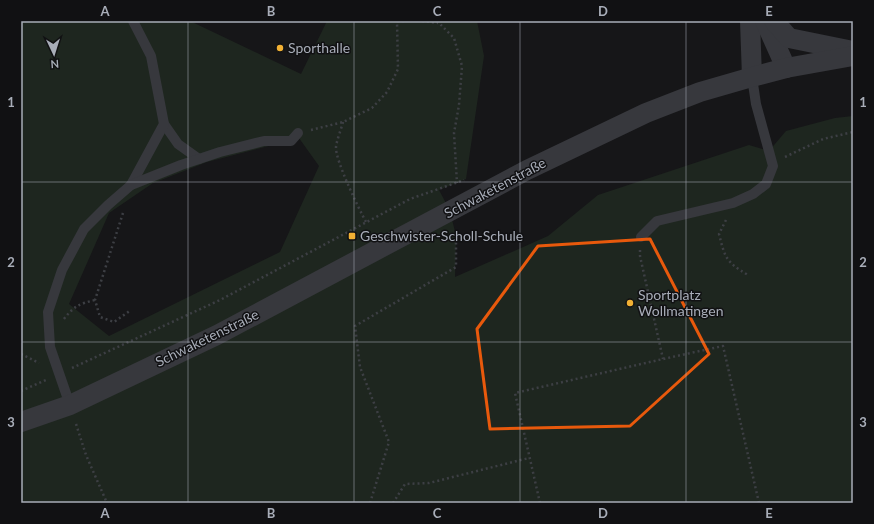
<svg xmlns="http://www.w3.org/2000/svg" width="874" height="524" viewBox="0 0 874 524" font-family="Lato,sans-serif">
  <rect width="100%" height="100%" fill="#161618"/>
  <path fill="#1e261f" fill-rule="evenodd" d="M21 21H190L301 74 327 21H477L484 56 466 179 439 190 450 211 456 236 455 277 548 236 598 195 749 145 769 151 786 131 835 118 853 116V503H21ZM299 138 319 166 280 252 109 336 69 304 109 213 153 183 207 162Z"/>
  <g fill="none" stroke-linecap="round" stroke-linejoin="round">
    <g stroke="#3d3f44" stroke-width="2.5" stroke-dasharray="2 3" stroke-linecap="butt">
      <path d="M397 21H405"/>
      <path d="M422 21 438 23"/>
      <path d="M437 21 454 38 462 66 459 105 454 133 457 183"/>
      <path d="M343 122C341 130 337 139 336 147 335 160 359 209 366 222"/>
      <path d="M311 130 343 122 372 108 387 92 398 69 397 21"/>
      <path d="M785 157 823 139 853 132"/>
      <path d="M123 213 95 300 100 317 114 322 131 310"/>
      <path d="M726 220 719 234C725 258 726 262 748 275"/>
      <path d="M640 250V256L663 359"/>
      <path d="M64 319C74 306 79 304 95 300"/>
      <path d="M21 354 39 363"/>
      <path d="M72 368 220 300 410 199 464 180"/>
      <path d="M21 391 46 380"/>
      <path d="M76 424 86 455 107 503"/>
      <path d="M370 503 389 442 360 367 355 326 456 267V236L455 231"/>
      <path d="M393 503 405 484 429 483 529 458"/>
      <path d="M540 503 515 393 663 359 723 346 759 503"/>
    </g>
    <g stroke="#37383d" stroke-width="10">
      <path d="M164 124 178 144 199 159"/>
      <path d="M131 185 164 124 151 56 133 21"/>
      <path d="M641 237 657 221 733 203 753 194 766 184 773 166 756 104 752 77"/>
      <path d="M70 405 50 347 48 312 62 270 84 229 108 205 131 185 181 165 220 152 264 141H291L298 133"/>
    </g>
    <g stroke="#37383d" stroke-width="20">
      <path d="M750 21 752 77"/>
      <path d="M765 21 786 68"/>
      <path d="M774 21 789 38 853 51"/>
      <path d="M21 422 70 405 217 335 527 170 646 113 700 92 752 77 786 68 853 56"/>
    </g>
  </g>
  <path fill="none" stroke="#e8590c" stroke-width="3" stroke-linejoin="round" d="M650 239 709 354 630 426 490 429 477 329 538 246Z"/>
  <path fill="none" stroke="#a8adb8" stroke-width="1" stroke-opacity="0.55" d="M188 21V503M354 21V503M520 21V503M686 21V503M21 182H853M21 342H853"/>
  <g fill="#f2b134" stroke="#111113" stroke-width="1.5">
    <circle cx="280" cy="48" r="4"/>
    <rect x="348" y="232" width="8" height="8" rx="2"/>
    <circle cx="630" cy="303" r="4"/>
  </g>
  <g text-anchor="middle" stroke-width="3" stroke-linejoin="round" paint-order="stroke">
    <g font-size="14" fill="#a8adb8" stroke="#111113" text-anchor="start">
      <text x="288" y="53">Sporthalle</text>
      <text x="360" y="241">Geschwister-Scholl-Schule</text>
      <text x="638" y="300">Sportplatz<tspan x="638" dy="16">Wollmatingen</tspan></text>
    </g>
    <g font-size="14" fill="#a8adb8" stroke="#111113">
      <text transform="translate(495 188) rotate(-28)" y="5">Schwaketenstraße</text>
      <text transform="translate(207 338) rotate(-26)" y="5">Schwaketenstraße</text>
    </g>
  </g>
  <rect width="874" height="524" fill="none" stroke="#111113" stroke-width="44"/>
  <g transform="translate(54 54) rotate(176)" stroke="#111113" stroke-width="3" paint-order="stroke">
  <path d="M0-3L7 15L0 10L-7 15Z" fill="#a8adb8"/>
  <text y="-6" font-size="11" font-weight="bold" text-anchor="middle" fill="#a8adb8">N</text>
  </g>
  <rect x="22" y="22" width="830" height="480" fill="none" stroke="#a8adb8" stroke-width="1.5"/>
  <g font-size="13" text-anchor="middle" font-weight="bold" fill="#a8adb8">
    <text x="105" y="16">A</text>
    <text x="271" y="16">B</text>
    <text x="437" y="16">C</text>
    <text x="603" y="16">D</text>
    <text x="769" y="16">E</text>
    <text x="11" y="107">1</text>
    <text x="863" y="107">1</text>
    <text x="11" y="267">2</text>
    <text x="863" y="267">2</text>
    <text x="11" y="427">3</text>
    <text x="863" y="427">3</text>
    <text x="105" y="518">A</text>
    <text x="271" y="518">B</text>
    <text x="437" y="518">C</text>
    <text x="603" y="518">D</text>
    <text x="769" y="518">E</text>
  </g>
</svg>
